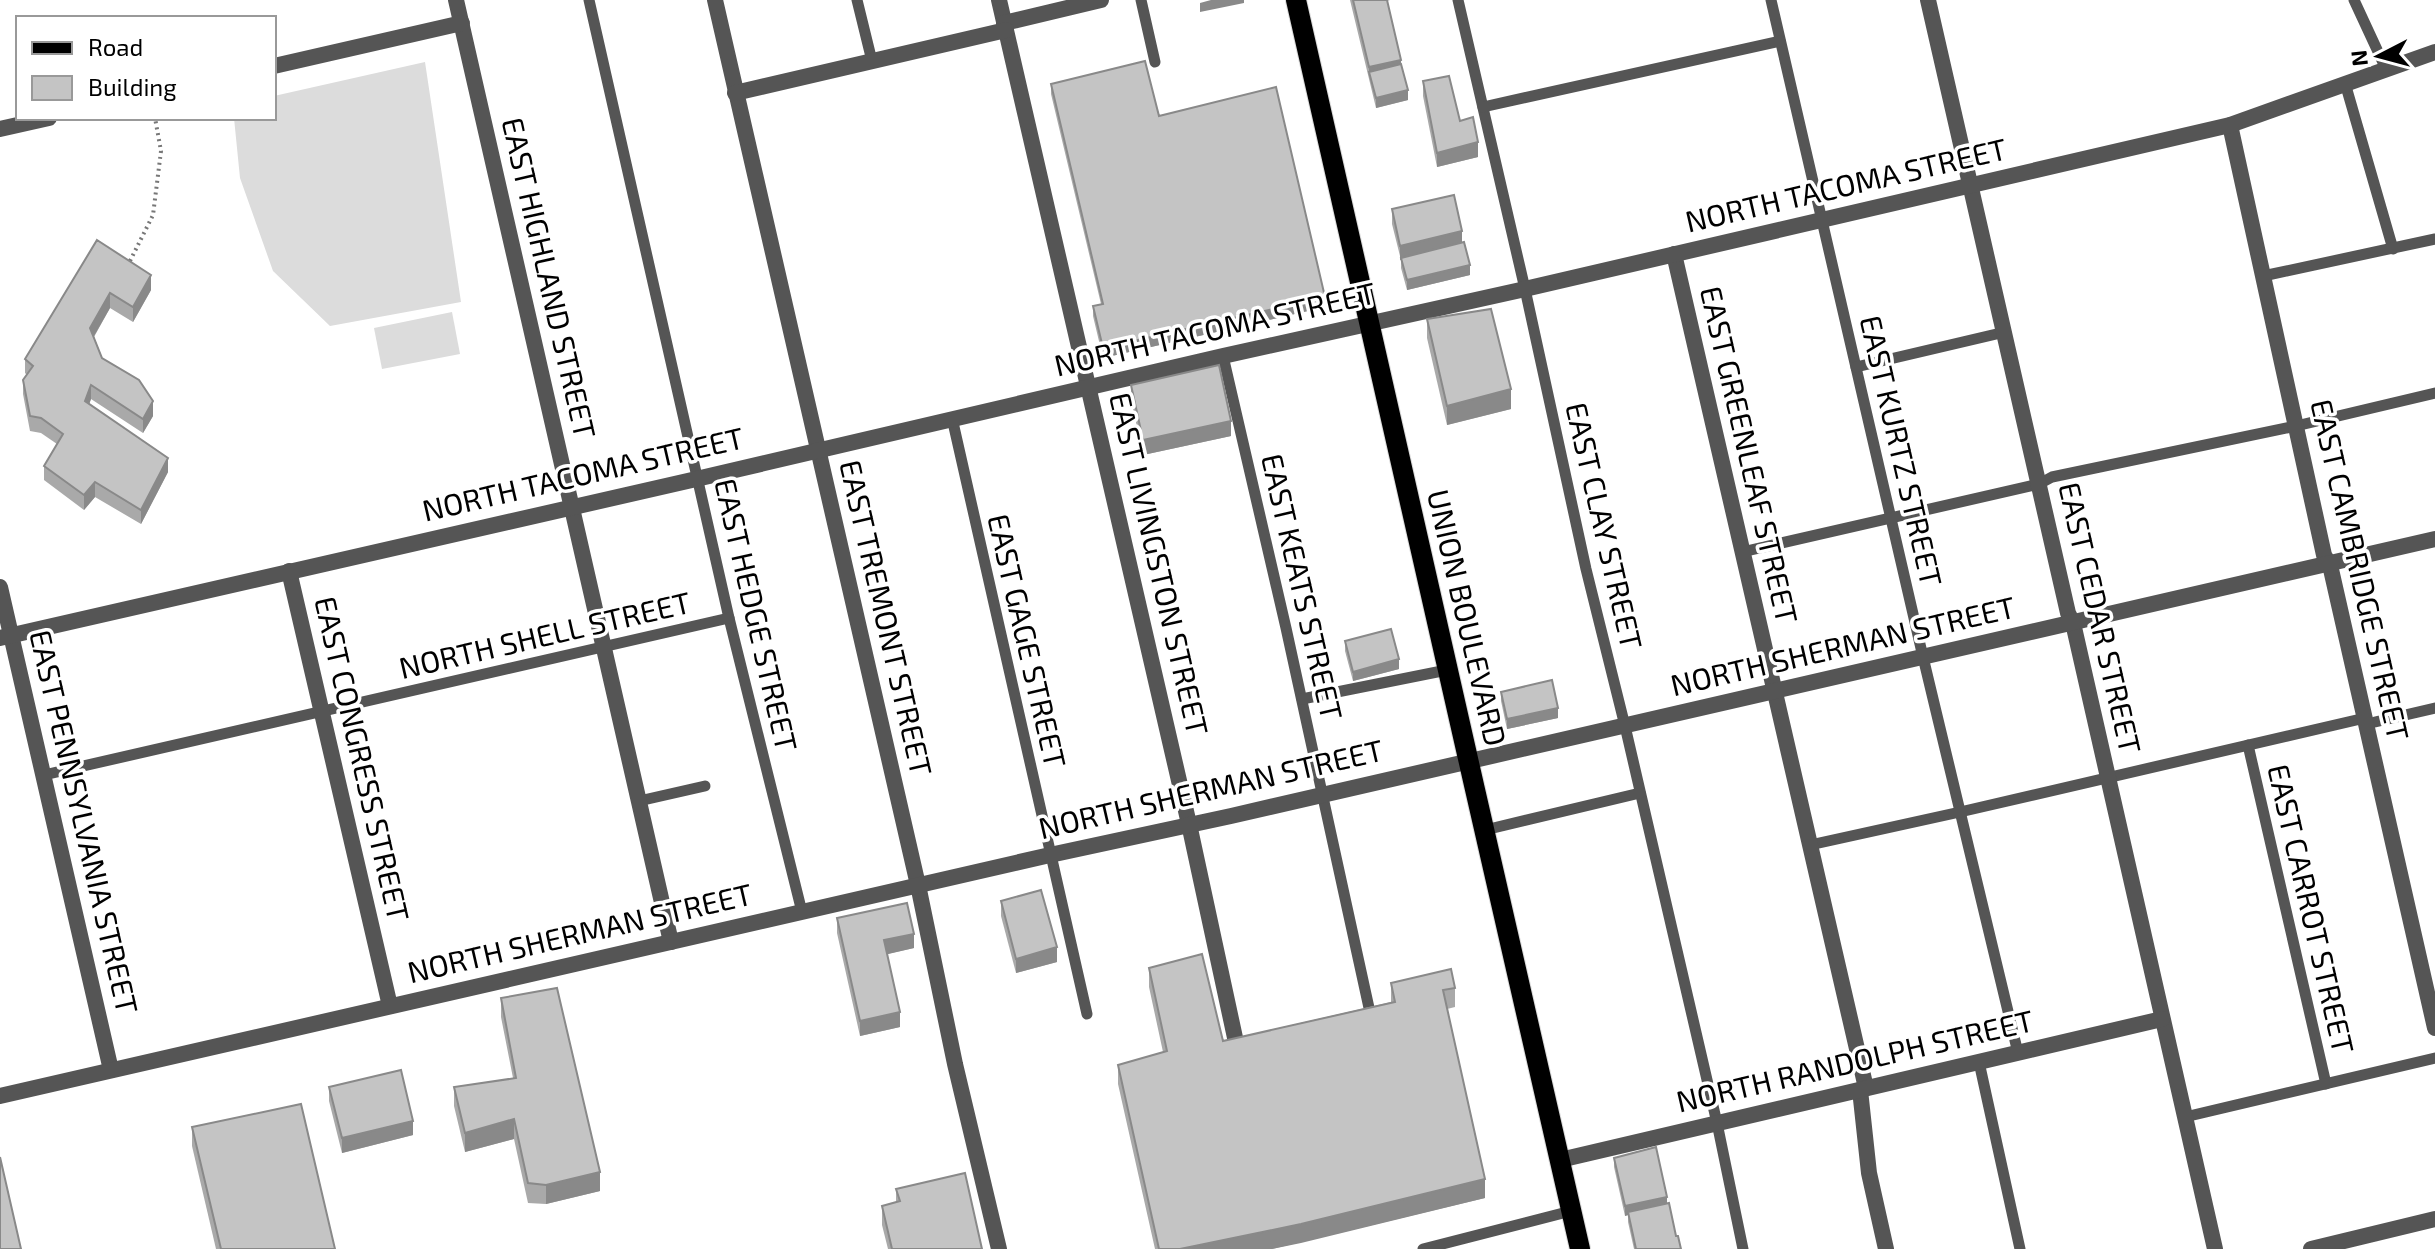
<svg xmlns="http://www.w3.org/2000/svg" width="2435" height="1249" viewBox="0 0 2435 1249" font-family="'Exo 2',sans-serif">
  <rect width="100%" height="100%" fill="#fff"/>
  <g fill="#dcdcdc">
    <path d="M425 62 461 302 330 326 273 271 240 178 234 118H274V96Z"/>
    <path d="M452 312 460 354 382 369 374 328Z"/>
  </g>
  <g fill="none" stroke-linecap="round" stroke-linejoin="round">
    <defs>
      <path id="primary" d="M1296 0C1391 416 1484 833 1580 1249"/>
    </defs>
    <use href="#primary" stroke="#dbdbdb" stroke-width="22"/>
    <path stroke="#777" stroke-width="4" stroke-dasharray="2 4" stroke-linecap="butt" d="M130 261 153 215 161 151 155 118"/>
    <g stroke="#555" stroke-width="11">
      <path d="M589 0 729 618 802 912"/>
      <path d="M857 0 872 61"/>
      <path d="M1141 0 1155 62"/>
      <path d="M1458 0 1525 289 1586 569 1625 726 1717 1123 1743 1249"/>
      <path d="M1771 0 1923 657 2018 1053"/>
      <path d="M2354 0 2386 69"/>
      <path d="M2345 83 2393 249"/>
      <path d="M1483 107 1780 41"/>
      <path d="M2263 276 2435 239"/>
      <path d="M1223 356 1286 628 1371 1017"/>
      <path d="M1856 367 2005 332"/>
      <path d="M952 418 1087 1014"/>
      <path d="M1742 552 2039 484 2052 477 2296 426 2435 393"/>
      <path d="M1302 699 1447 670"/>
      <path d="M2375 722 2435 708"/>
      <path d="M2248 745 2326 1084"/>
      <path d="M44 775 729 618"/>
      <path d="M639 801 705 786"/>
      <path d="M1485 830 1640 793"/>
      <path d="M1810 845 1960 812 2365 718"/>
      <path d="M1979 1062 2020 1249"/>
      <path d="M2185 1117 2435 1058"/>
      <path d="M1423 1249 1571 1211"/>
    </g>
    <g stroke="#555" stroke-width="16">
      <path d="M456 0 671 942"/>
      <path d="M715 0 918 885 955 1064 999 1249"/>
      <path d="M999 0 1189 824 1237 1047"/>
      <path d="M1928 0 2068 613 2073 623 2215 1249"/>
      <path d="M1004 23 1101 0"/>
      <path d="M274 66 462 23"/>
      <path d="M735 93 1006 30"/>
      <path d="M2230 125 2324 555 2330 565 2435 1028"/>
      <path d="M0 129 49 118"/>
      <path d="M1674 254 1866 1088"/>
      <path d="M289 571 390 1006"/>
      <path d="M0 587 111 1070"/>
      <path d="M0 638 692 480 1223 356 1525 289 2230 125 2435 52"/>
      <path d="M1860 1090 1869 1173 1886 1249"/>
      <path d="M0 1096 1050 855 1231 816 2435 539"/>
      <path d="M1560 1160 2162 1019"/>
      <path d="M2311 1249 2435 1219"/>
    </g>
    <use href="#primary" stroke="#000" stroke-width="20"/>
  </g>
  <g fill="#a9a9a9">
    <path d="M1350 0H1390L1387 1 1408 100 1376 108Z"/>
    <path d="M1423 81 1460 121 1478 157 1437 167 1423 96Z"/>
    <path d="M1051 84 1159 116 1325 307 1103 358 1093 316V306L1101 304 1051 94Z"/>
    <path d="M1392 209 1462 242 1470 275 1407 290 1401 268V260L1392 224Z"/>
    <path d="M97 240 151 290 133 322 110 308 94 337 102 358 153 416 143 433 91 399 89 404 168 472 141 524 95 497 84 510 44 480V466L57 444 41 433 30 431 23 394V380L27 375 25 373V359Z"/>
    <path d="M1427 319 1511 409 1447 425 1427 338Z"/>
    <path d="M1131 385 1231 436 1143 455 1131 399Z"/>
    <path d="M1345 641 1399 669 1353 681 1345 651Z"/>
    <path d="M1501 692 1558 718 1507 729 1501 701Z"/>
    <path d="M1001 901 1057 962 1016 973 1001 916Z"/>
    <path d="M837 918 914 948 887 954 900 1027 860 1036 837 933Z"/>
    <path d="M1149 968 1223 1041 1391 1002V983L1455 988V1007L1447 1009 1485 1198 1272 1249H1155L1118 1084V1065L1163 1052 1149 987Z"/>
    <path d="M501 998 600 1191 546 1204 528 1203 514 1139 465 1152 454 1106V1087L513 1078 501 1017Z"/>
    <path d="M329 1087 413 1135 342 1153 329 1101Z"/>
    <path d="M192 1127 335 1249H216L192 1146Z"/>
    <path d="M1614 1158 1667 1203 1676 1236 1681 1249H1634L1628 1222V1215L1625 1216 1614 1167Z"/>
    <path d="M896 1189 982 1249H888L882 1225V1206L896 1202Z"/>
  </g>
  <g fill="#898989">
    <path d="M1211 0H1244V3L1200 12V3Z"/>
    <path d="M1401 60V74L1369 72V67Z"/>
    <path d="M1408 90V100L1376 108V98Z"/>
    <path d="M1478 142V157L1437 167V153Z"/>
    <path d="M1462 231V246L1400 260V246Z"/>
    <path d="M1470 265V275L1407 290V280Z"/>
    <path d="M151 275V290L133 322V307Z"/>
    <path d="M110 293V308L90 343V328Z"/>
    <path d="M1325 297V307L1103 358V348Z"/>
    <path d="M91 385V399L85 416V401Z"/>
    <path d="M1511 389V409L1447 425V406Z"/>
    <path d="M153 401V416L143 433V419Z"/>
    <path d="M1231 421V436L1143 455V440Z"/>
    <path d="M168 458V472L141 524V510Z"/>
    <path d="M95 482V497L84 510V495Z"/>
    <path d="M1399 659V669L1353 681V672Z"/>
    <path d="M1558 708V718L1507 729V719Z"/>
    <path d="M914 934V948L884 955V940Z"/>
    <path d="M1057 947V962L1016 973V959Z"/>
    <path d="M900 1012V1027L860 1036V1021Z"/>
    <path d="M514 1119V1139L465 1152V1133Z"/>
    <path d="M413 1121V1135L342 1153V1138Z"/>
    <path d="M600 1172V1191L546 1204V1185Z"/>
    <path d="M1485 1179V1198L1301 1243 1272 1249H1180Z"/>
    <path d="M1667 1197V1206L1628 1212V1215L1625 1216V1206Z"/>
  </g>
  <g fill="#c4c4c4" stroke="#898989" stroke-width="2">
    <path d="M1353 0H1387L1401 60 1369 67Z"/>
    <path d="M1145 61 1159 116 1276 87 1325 297 1103 348 1093 306 1103 304 1051 84Z"/>
    <path d="M1401 64 1408 90 1376 98 1369 72Z"/>
    <path d="M1449 76 1460 121 1473 117 1478 142 1437 153 1423 81Z"/>
    <path d="M1454 195 1462 231 1400 246 1392 209Z"/>
    <path d="M97 240 151 275 133 307 110 293 90 328 102 358 139 380 153 401 143 419 91 385 85 401 168 458 141 510 95 482 84 495 44 466 63 434 41 418 30 416 23 380 33 366 25 359Z"/>
    <path d="M1464 242 1470 265 1407 280 1401 258Z"/>
    <path d="M1491 309 1511 389 1447 406 1427 319Z"/>
    <path d="M1219 365 1231 421 1143 440 1131 385Z"/>
    <path d="M1391 629 1399 659 1353 672 1345 641Z"/>
    <path d="M1552 680 1558 708 1507 719 1501 692Z"/>
    <path d="M1041 890 1057 947 1016 959 1001 901Z"/>
    <path d="M907 903 914 934 884 940 900 1012 860 1021 837 918Z"/>
    <path d="M1202 954 1223 1041 1395 1002 1391 983 1451 969 1455 988 1443 990 1485 1179 1301 1224 1180 1249H1159L1118 1065 1167 1051 1149 968Z"/>
    <path d="M557 988 600 1172 546 1185 528 1183 514 1119 465 1133 454 1087 516 1078 501 998Z"/>
    <path d="M401 1070 413 1121 342 1138 329 1087Z"/>
    <path d="M301 1104 335 1249H221L192 1127Z"/>
    <path d="M1656 1147 1667 1197 1625 1206 1614 1158Z"/>
    <path d="M0 1157 21 1249H0Z"/>
    <path d="M965 1173 982 1249H892L882 1206 900 1201 896 1189Z"/>
    <path d="M1669 1203 1676 1236H1678L1681 1249H1636L1628 1212Z"/>
  </g>
  <g text-anchor="middle" stroke-width="7" stroke-linejoin="round" paint-order="stroke">
    <g font-size="30" fill="#000" stroke="#fff">
      <text transform="translate(1846 186) rotate(-13)" y="10">NORTH TACOMA STREET</text>
      <text transform="translate(548 278) rotate(77)" y="10">EAST HIGHLAND STREET</text>
      <text transform="translate(1215 330) rotate(-13)" y="10">NORTH TACOMA STREET</text>
      <text transform="translate(1900 451) rotate(77)" y="10">EAST KURTZ STREET</text>
      <text transform="translate(1748 455) rotate(77)" y="10">EAST GREENLEAF STREET</text>
      <text transform="translate(583 475) rotate(-13)" y="10">NORTH TACOMA STREET</text>
      <text transform="translate(1603 526) rotate(77)" y="10">EAST CLAY STREET</text>
      <text transform="translate(1158 564) rotate(77)" y="10">EAST LIVINGSTON STREET</text>
      <text transform="translate(2359 570) rotate(77)" y="10">EAST CAMBRIDGE STREET</text>
      <text transform="translate(1301 587) rotate(77)" y="10">EAST KEATS STREET</text>
      <text transform="translate(755 615) rotate(77)" y="10">EAST HEDGE STREET</text>
      <text transform="translate(885 618) rotate(77)" y="10">EAST TREMONT STREET</text>
      <text transform="translate(1466 618) rotate(77)" y="10">UNION BOULEVARD</text>
      <text transform="translate(2099 618) rotate(77)" y="10">EAST CEDAR STREET</text>
      <text transform="translate(545 636) rotate(-13)" y="10">NORTH SHELL STREET</text>
      <text transform="translate(1026 641) rotate(77)" y="10">EAST GAGE STREET</text>
      <text transform="translate(1843 647) rotate(-13)" y="10">NORTH SHERMAN STREET</text>
      <text transform="translate(361 759) rotate(77)" y="10">EAST CONGRESS STREET</text>
      <text transform="translate(1211 790) rotate(-13)" y="10">NORTH SHERMAN STREET</text>
      <text transform="translate(83 822) rotate(77)" y="10">EAST PENNSYLVANIA STREET</text>
      <text transform="translate(2310 909) rotate(77)" y="10">EAST CARROT STREET</text>
      <text transform="translate(580 934) rotate(-13)" y="10">NORTH SHERMAN STREET</text>
      <text transform="translate(1855 1062) rotate(-13)" y="10">NORTH RANDOLPH STREET</text>
    </g>
  </g>
  <rect x="16" y="16" width="260" height="104" fill="#ffffff" stroke="#999999" stroke-width="2"/>
  <rect x="32" y="42" width="40" height="12" fill="#000000" stroke="#999999" stroke-width="2"/>
  <text x="88" y="56" font-size="24" fill="#000000">Road</text>
  <rect x="32" y="76" width="40" height="24" fill="#c4c4c4" stroke="#999999" stroke-width="2"/>
  <text x="88" y="96" font-size="24" fill="#000000">Building</text>
  <g transform="translate(2379 56) rotate(264)" stroke="#ffffff" stroke-width="6" paint-order="stroke">
  <path d="M0-6L14 30L0 20L-14 30Z" fill="#000000"/>
  <text y="-12" font-size="22" font-weight="bold" text-anchor="middle" fill="#000000">N</text>
  </g>
</svg>
